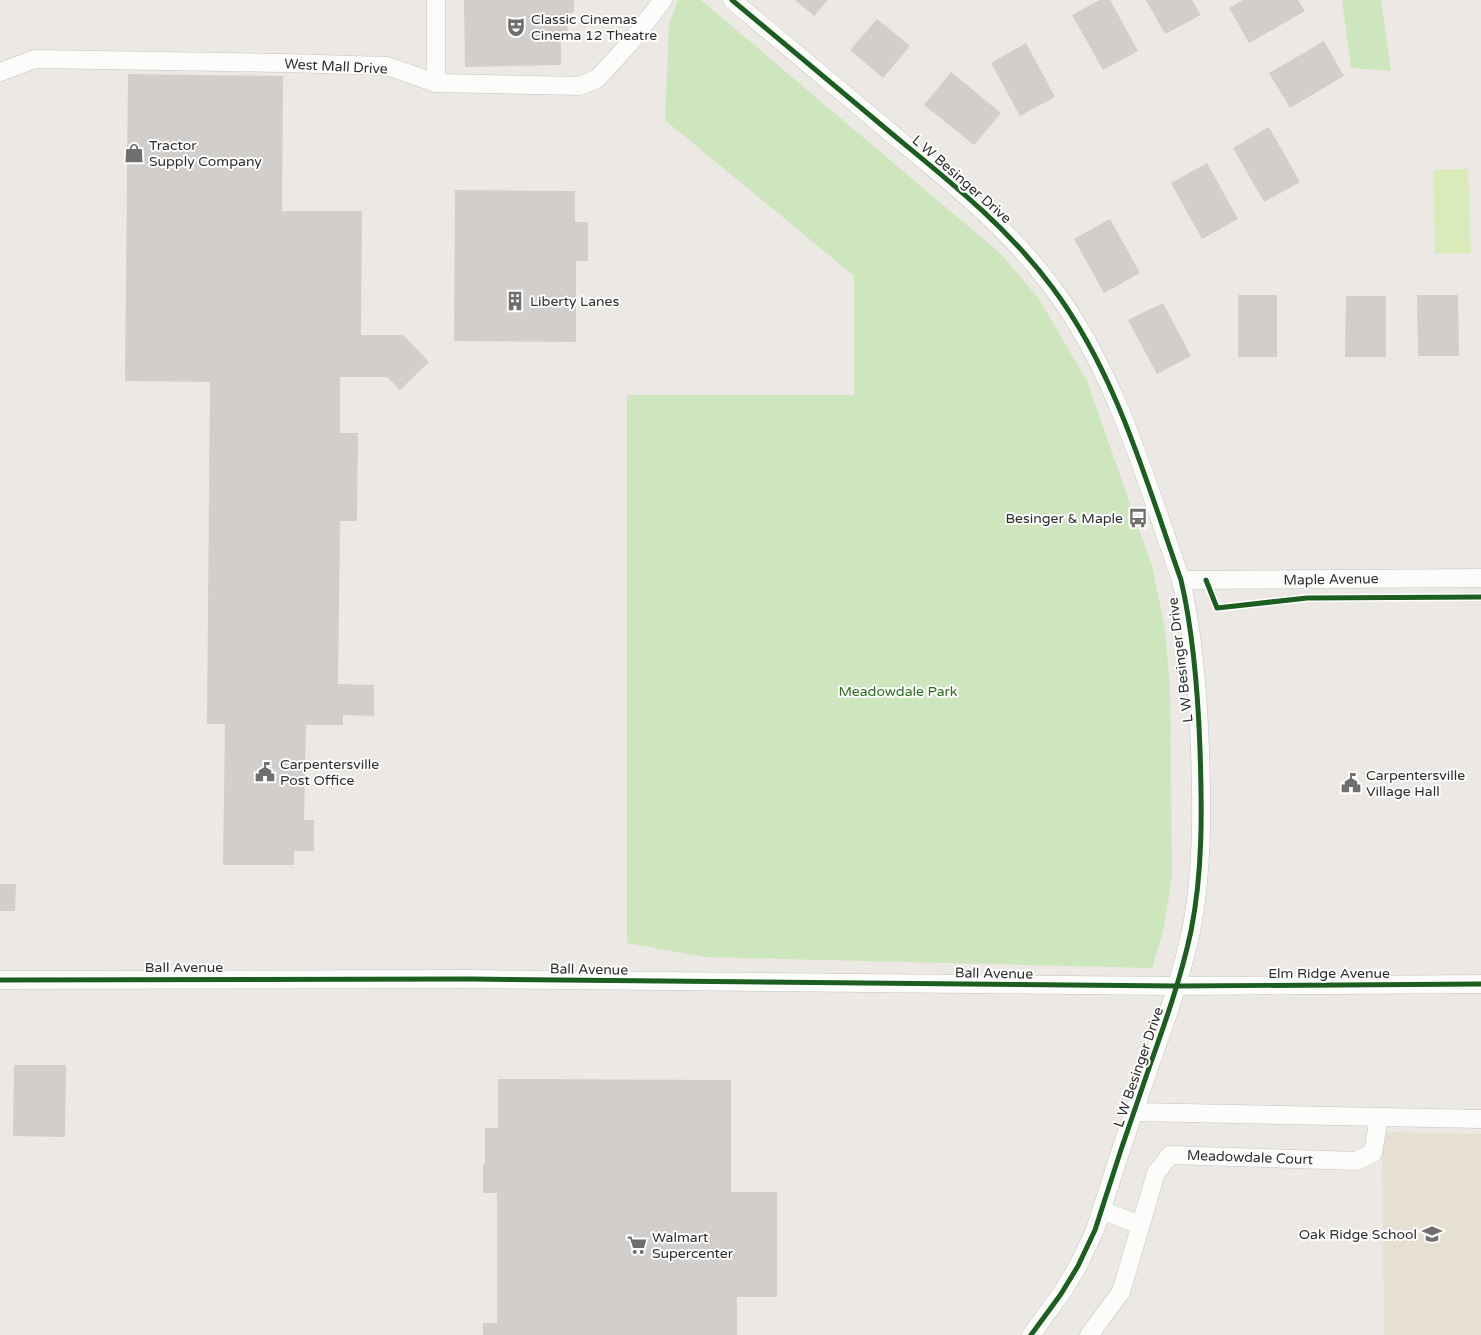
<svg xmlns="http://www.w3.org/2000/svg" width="1481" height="1335" viewBox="0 0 1481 1335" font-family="'Varela Round',sans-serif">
  <rect width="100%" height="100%" fill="#ece8e4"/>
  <path fill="#e6e0d3" d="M1382 1132 1481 1134V1335H1384Z"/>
  <g fill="#cee6be">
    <path d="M678 0H701L1001 254 1039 299 1087 381 1152 566 1165 629 1170 687 1172 876 1164 928 1152 968 705 957 627 943V395H854V276L665 120 669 24Z"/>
    <path d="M1342 0H1381L1391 71 1351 68Z"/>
  </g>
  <path fill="#d9eabb" d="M1468 169 1471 253 1435 254 1433 170Z"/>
  <g fill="#d1cecb">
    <path d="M464 0H574V13H567L568 40H561V65L465 67Z"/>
    <path d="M795 0H828L814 16Z"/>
    <path d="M1100 0H1110L1138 51 1103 70 1072 15Z"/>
    <path d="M1146 0H1192L1201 15 1165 34Z"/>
    <path d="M1243 0H1298L1305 11 1249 43 1229 8Z"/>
    <path d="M877 19 910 46 883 78 850 50Z"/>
    <path d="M1324 41 1344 76 1290 108 1269 73Z"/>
    <path d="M1026 43 1055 97 1020 116 991 63Z"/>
    <path d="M951 72 1001 113 974 145 924 105Z"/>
    <path d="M128 74 283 76 282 211H362L361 335H403L429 362 400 390 387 377H340V433H358L357 521H340L338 684 374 685V716L343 715V725H306L304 820H314V851H294V865H223L225 724H207L210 382 125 381Z"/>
    <path d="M1269 127 1300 182 1264 202 1233 148Z"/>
    <path d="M1207 163 1238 219 1202 239 1171 183Z"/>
    <path d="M455 190 575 191V222H588V261H576V342L454 341Z"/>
    <path d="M1110 219 1140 273 1104 293 1074 239Z"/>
    <rect x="1238" y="295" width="39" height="62"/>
    <path d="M1417 295H1458L1459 356H1418Z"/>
    <path d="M1346 296H1386V357H1345Z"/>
    <path d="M1163 303 1191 356 1157 374 1128 320Z"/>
    <path d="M0 884H16L15 911H0Z"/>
    <path d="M14 1065H66L65 1137 13 1136Z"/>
    <path d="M498 1079 731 1080V1192H777V1297H737V1335H483V1323H497V1193H483V1164H485V1128H498Z"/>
  </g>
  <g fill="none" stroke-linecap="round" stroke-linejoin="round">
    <defs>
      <g id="minor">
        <path d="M732 0C787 46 842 92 897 138 953 184 1009 229 1052 287 1116 372 1146 481 1181 580 1194 636 1198 693 1200 749 1202 809 1203 871 1191 931 1181 978 1165 1023 1149 1068 1130 1122 1112 1176 1095 1230L1078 1266 1061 1294 1031 1335"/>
        <path d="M0 72 35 59 284 63 387 66 436 83 579 86 597 79 629 44 663 0"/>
        <path d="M436 83V0"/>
        <path d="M1181 580 1481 578"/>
        <path d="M0 980 468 979 1177 986 1481 984"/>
        <path d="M1134 1112 1481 1119"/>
        <path d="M1101 1210 1140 1225"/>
        <path d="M1089 1335 1121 1292 1156 1173 1170 1155 1356 1161 1373 1153 1379 1117"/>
      </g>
    </defs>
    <use href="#minor" stroke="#c5c4c5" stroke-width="19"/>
    <use href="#minor" stroke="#fcfcfb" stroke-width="18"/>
    <defs>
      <g id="cycleway">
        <path d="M732 0C787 46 842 92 897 138 953 184 1009 229 1052 287 1116 372 1146 481 1181 580 1194 636 1198 693 1200 749 1202 809 1203 871 1191 931 1181 978 1165 1023 1149 1068 1130 1122 1112 1176 1095 1230L1078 1266 1061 1294 1031 1335"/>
        <path d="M1206 580 1217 608 1307 598 1481 597"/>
        <path d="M0 980 468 979 1177 986 1481 984"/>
      </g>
    </defs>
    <use href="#cycleway" stroke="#fff" stroke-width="8"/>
    <use href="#cycleway" stroke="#1b5e20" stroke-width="5"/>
  </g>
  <defs>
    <symbol id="theatre-bare" viewBox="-9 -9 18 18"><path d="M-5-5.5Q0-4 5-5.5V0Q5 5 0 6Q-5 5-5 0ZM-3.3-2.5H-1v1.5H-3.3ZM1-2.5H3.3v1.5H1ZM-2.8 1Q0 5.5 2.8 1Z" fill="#706f6e" stroke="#fff" stroke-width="2.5" paint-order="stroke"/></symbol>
    <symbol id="shop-bare" viewBox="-9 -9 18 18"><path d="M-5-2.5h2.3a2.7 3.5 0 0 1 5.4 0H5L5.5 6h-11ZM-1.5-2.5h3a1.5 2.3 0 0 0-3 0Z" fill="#706f6e" stroke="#fff" stroke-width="2.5" paint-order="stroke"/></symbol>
    <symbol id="building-bare" viewBox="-9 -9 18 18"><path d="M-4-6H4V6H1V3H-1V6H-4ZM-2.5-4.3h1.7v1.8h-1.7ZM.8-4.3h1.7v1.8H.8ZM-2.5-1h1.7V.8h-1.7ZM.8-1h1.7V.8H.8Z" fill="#706f6e" stroke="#fff" stroke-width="2.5" paint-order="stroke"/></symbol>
    <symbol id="bus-bare" viewBox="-9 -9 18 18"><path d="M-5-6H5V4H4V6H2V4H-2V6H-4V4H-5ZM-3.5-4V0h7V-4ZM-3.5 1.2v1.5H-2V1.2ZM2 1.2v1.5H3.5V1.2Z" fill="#706f6e" stroke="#fff" stroke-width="2.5" paint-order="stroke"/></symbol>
    <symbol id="civic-bare" viewBox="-9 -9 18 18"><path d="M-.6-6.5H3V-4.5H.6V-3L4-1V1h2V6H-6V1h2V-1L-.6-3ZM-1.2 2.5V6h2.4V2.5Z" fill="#706f6e" stroke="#fff" stroke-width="2.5" paint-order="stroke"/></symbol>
    <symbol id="school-bare" viewBox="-9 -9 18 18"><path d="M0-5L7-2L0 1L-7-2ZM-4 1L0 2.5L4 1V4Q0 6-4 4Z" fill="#706f6e" stroke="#fff" stroke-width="2.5" paint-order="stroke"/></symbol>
    <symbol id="supermarket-bare" viewBox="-9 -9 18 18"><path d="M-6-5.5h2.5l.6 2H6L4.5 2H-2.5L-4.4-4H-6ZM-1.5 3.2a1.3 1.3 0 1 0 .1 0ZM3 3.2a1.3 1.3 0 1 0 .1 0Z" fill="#706f6e" stroke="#fff" stroke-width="2.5" paint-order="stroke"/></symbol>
  </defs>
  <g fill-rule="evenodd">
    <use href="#theatre-bare" x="502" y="13" width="28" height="28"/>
    <use href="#shop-bare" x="120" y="139" width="28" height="28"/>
    <use href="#building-bare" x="501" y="287" width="28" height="28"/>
    <use href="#bus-bare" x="1124" y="504" width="28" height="28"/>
    <use href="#civic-bare" x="251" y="758" width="28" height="28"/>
    <use href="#civic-bare" x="1337" y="769" width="28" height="28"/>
    <use href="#school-bare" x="1418" y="1220" width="28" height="28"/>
    <use href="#supermarket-bare" x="623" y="1231" width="28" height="28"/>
  </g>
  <g text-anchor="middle" stroke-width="4" stroke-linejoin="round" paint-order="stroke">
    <g font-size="14" fill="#2e2e2e" stroke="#fff" text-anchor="start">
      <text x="531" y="24">Classic Cinemas<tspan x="531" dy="16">Cinema 12 Theatre</tspan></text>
      <text x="149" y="150">Tractor<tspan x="149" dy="16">Supply Company</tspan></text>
      <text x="530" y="306">Liberty Lanes</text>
      <text x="1123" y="523" text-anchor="end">Besinger &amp; Maple</text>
      <text x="280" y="769">Carpentersville<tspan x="280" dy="16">Post Office</tspan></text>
      <text x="1366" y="780">Carpentersville<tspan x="1366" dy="16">Village Hall</tspan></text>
      <text x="1417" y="1239" text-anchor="end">Oak Ridge School</text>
      <text x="652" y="1242">Walmart<tspan x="652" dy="16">Supercenter</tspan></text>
    </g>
    <g font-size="14" fill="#2e2e2e" stroke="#fff">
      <text transform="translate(336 66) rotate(3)" y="5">West Mall Drive</text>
      <text transform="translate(962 179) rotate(41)" y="5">L W Besinger Drive</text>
      <text transform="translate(1331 579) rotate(-1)" y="5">Maple Avenue</text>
      <text transform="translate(1180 660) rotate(-97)" y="5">L W Besinger Drive</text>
      <text x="184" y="972">Ball Avenue</text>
      <text transform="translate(589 969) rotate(1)" y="5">Ball Avenue</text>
      <text transform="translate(994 973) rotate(1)" y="5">Ball Avenue</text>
      <text x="1329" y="978">Elm Ridge Avenue</text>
      <text transform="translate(1138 1067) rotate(-71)" y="5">L W Besinger Drive</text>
      <text transform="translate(1250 1157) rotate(2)" y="5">Meadowdale Court</text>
    </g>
    <g font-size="14" fill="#2c6e1b" stroke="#fff">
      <text x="898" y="696">Meadowdale Park</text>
    </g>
  </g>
</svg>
